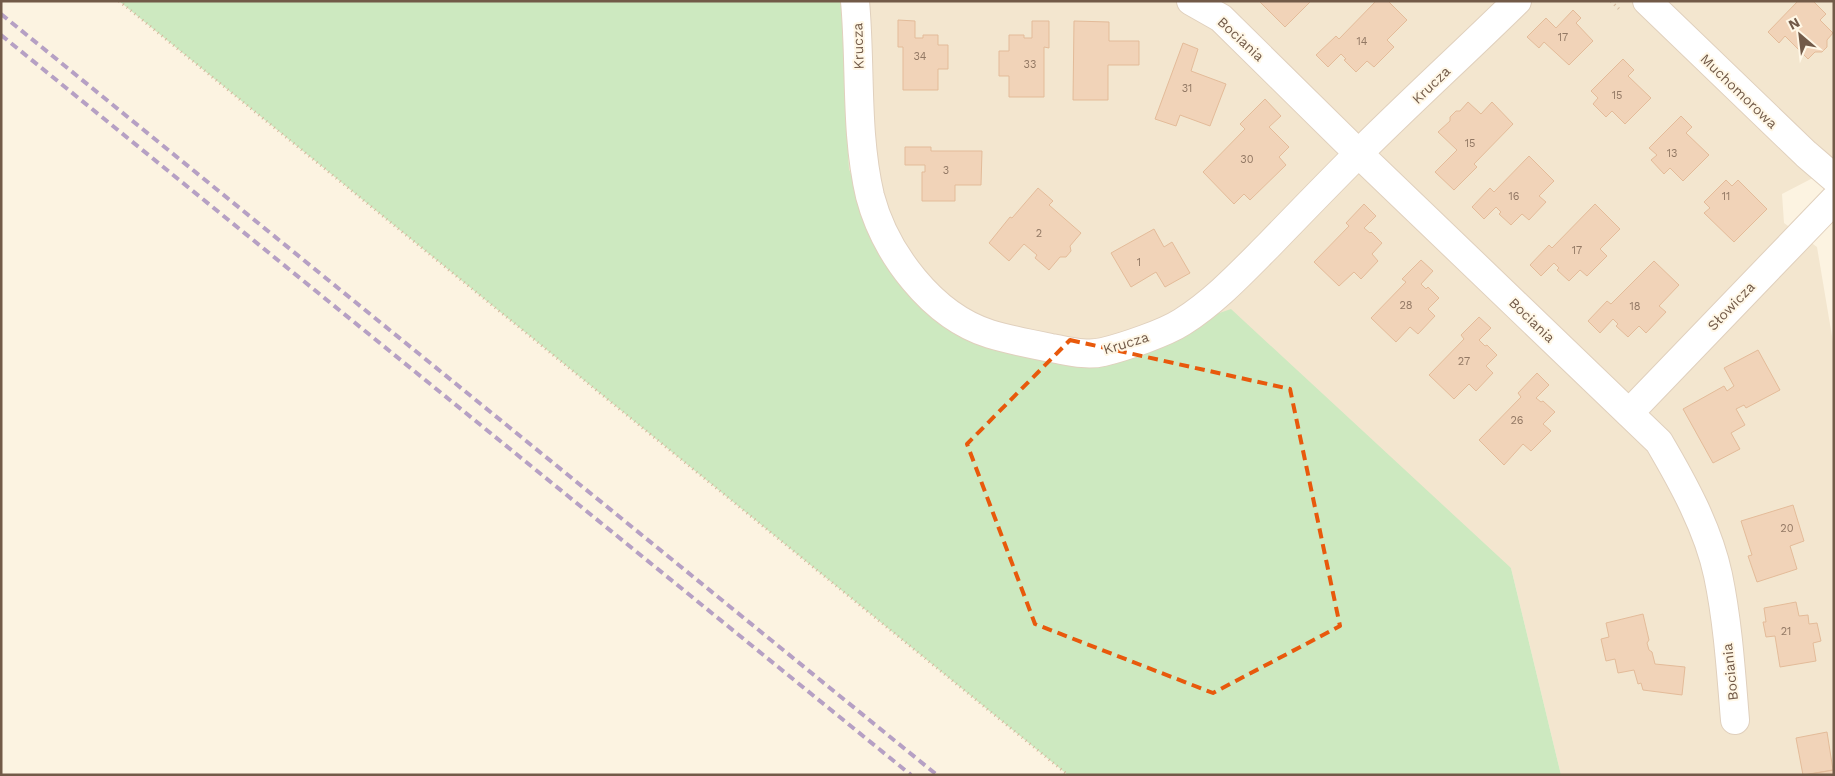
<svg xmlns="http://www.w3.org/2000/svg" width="1835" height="776" viewBox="0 0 1835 776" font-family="'Work Sans',sans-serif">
  <rect width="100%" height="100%" fill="#fcf3e1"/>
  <path fill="#f3e6cf" d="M841 1H1834V167L1782 194 1784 223 1817 247 1834 348V775H1561L1511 568 1071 364 958 336 892 272 849 169Z"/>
  <path fill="#cde9c0" d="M119 1H841L849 169 892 272 958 336 1071 364 1231 309 1511 568 1561 775H1068Z"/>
  <g fill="#f1d3b8" stroke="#e3bb99">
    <path d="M1259 1H1311L1285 27Z"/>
    <path d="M1376 1H1388L1407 20 1387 40 1394 47 1374 67 1367 61 1356 72 1344 60 1346 59 1341 54 1328 67 1316 55 1336 36 1339 39Z"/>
    <path d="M1798 1H1813L1826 14 1820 20 1833 33 1827 40V47L1822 52H1815L1808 59 1785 36 1779 43 1768 32Z"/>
    <path d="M1573 10 1581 18 1576 23 1593 41 1569 65 1544 42 1539 48 1527 37 1546 18 1556 28Z"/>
    <path d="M898 20 915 21V38H923V35H938V45H948V69H938V90H903V47H898Z"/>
    <path d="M1032 21H1049V48L1044 47V97H1009V76H999V51H1009V35H1024V38H1032Z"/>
    <path d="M1074 21 1109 22V41H1139V65H1108V100H1073Z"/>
    <path d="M1183 43 1198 49 1191 71 1226 84 1210 126 1180 115 1176 126 1155 119Z"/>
    <path d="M1623 59 1634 70 1628 76 1651 98 1625 124 1612 111 1606 117 1593 104 1598 98 1591 91Z"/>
    <path d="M1265 99 1281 116 1269 127 1289 147 1279 157 1286 165 1250 200 1244 194 1234 204 1203 172 1245 129 1240 124Z"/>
    <path d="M1468 102 1481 114 1492 102 1513 124 1474 164 1477 167 1454 190 1435 172 1457 150 1438 132 1450 121V117L1456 111H1460Z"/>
    <path d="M1681 116 1692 127 1686 133 1709 155 1683 181 1670 168 1664 174 1651 160 1657 155 1649 148Z"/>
    <path d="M905 147H931V151H982L981 185H955V201H922V172H925V165H905Z"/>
    <path d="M1529 156 1554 181 1539 196 1546 202 1529 220 1522 214 1511 225 1499 214 1501 212 1496 207 1484 219 1472 207 1490 188 1494 192Z"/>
    <path d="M1726 180 1732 186 1738 180 1767 209 1734 242 1704 213 1710 208 1704 202Z"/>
    <path d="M1038 188 1053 201 1049 205 1081 233 1070 246 1071 251 1066 257H1060L1049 270 1035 258 1037 255 1024 244 1009 261 989 243 1010 217 1012 218Z"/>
    <path d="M1364 204 1376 216 1364 228 1370 233 1371 232 1382 243 1372 254 1378 261 1361 279 1354 272 1339 286 1314 262 1349 226 1346 223Z"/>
    <path d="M1595 204 1620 229 1600 249 1607 256 1587 276 1580 270 1569 281 1557 270 1559 268 1554 263 1541 276 1530 265 1549 245 1552 248Z"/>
    <path d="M1154 229 1164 247 1172 242 1190 273 1165 287 1156 272 1131 287 1111 253Z"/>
    <path d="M1421 260 1433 271 1421 284 1426 289 1428 287 1439 298 1428 309 1435 316 1418 334 1410 327 1396 342 1371 318 1406 282 1402 279Z"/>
    <path d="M1654 261 1679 285 1659 306 1666 312 1646 333 1639 326 1628 337 1616 326 1618 324 1613 319 1600 333 1588 321 1607 301 1611 304Z"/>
    <path d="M1479 317 1491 328 1479 340 1485 346 1487 345 1497 355 1486 366 1493 373 1476 391 1469 384 1454 399 1429 375 1464 339 1461 335Z"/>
    <path d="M1758 350 1780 390 1746 408 1744 405 1736 409 1745 425 1731 433 1740 449 1713 463 1683 409 1724 386 1727 391 1734 386 1724 368Z"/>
    <path d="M1537 373 1549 385 1536 398 1541 402 1543 401 1555 412 1543 424 1551 431 1531 451 1523 444 1504 465 1479 440 1521 397 1518 393Z"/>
    <path d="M1793 505 1804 541 1790 546 1797 569 1757 582 1748 556 1752 555 1741 521Z"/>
    <path d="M1796 602 1799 616 1808 615 1809 624 1817 623 1821 641 1813 643 1816 661 1780 667 1775 636 1766 637 1763 622H1766L1764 608Z"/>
    <path d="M1643 614 1649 640 1647 643 1649 650 1652 652 1655 664 1685 667 1682 695 1643 690 1641 683 1638 684 1634 670 1618 673 1615 659 1606 661 1601 639 1609 637 1606 623Z"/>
    <path d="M1827 732 1833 770 1803 775 1796 738Z"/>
    <path d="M1834 770V775H1805Z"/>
  </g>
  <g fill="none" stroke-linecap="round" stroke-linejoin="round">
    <defs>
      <g id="minor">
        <path d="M855 1C861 66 855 132 870 196 885 253 932 316 990 334 1010 340 1030 344 1051 348 1069 351 1086 356 1103 352 1124 347 1165 333 1182 322 1215 301 1241 273 1269 245 1298 215 1327 185 1357 155 1409 103 1464 53 1517 1"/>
        <path d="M1191 1 1221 18 1358 153 1659 442C1683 483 1708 528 1718 575 1728 623 1731 672 1735 720"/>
        <path d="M1647 1 1806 154 1834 178"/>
        <path d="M1629 413 1834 200"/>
      </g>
    </defs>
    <use href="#minor" stroke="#e0d0bd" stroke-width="30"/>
    <g stroke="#d5b79c" stroke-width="3" stroke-dasharray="1 4" stroke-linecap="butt">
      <path d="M119 1 1068 775"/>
      <path d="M1611 1 1620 10"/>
    </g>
    <use href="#minor" stroke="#fff" stroke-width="28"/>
    <g stroke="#b6a0c4" stroke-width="4" stroke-dasharray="8 5" stroke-linecap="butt">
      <path d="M1 14 937 775"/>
      <path d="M1 35 911 775"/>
    </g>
  </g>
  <path fill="none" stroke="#e8590c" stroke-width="4" stroke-dasharray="10 6" stroke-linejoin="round" d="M1070 340 1290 389 1340 626 1213 693 1035 624 967 444Z"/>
  <g text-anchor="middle" stroke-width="4" stroke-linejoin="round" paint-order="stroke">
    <g font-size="11" fill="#927864">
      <text x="1563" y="41">17</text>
      <text x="1362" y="45">14</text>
      <text x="920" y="60">34</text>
      <text x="1030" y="68">33</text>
      <text x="1187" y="92">31</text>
      <text x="1617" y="99">15</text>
      <text x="1470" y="147">15</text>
      <text x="1672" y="157">13</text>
      <text x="1247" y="163">30</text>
      <text x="946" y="174">3</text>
      <text x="1514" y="200">16</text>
      <text x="1726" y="200">11</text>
      <text x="1039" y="237">2</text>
      <text x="1577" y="254">17</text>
      <text x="1139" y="266">1</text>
      <text x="1406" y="309">28</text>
      <text x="1635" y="310">18</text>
      <text x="1464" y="365">27</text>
      <text x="1517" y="424">26</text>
      <text x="1787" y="532">20</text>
      <text x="1786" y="635">21</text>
    </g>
    <g font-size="14" fill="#725a48" stroke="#fff7e6">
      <text transform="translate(1241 39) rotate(43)" y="5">Bociania</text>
      <text transform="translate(858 46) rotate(-92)" y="5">Krucza</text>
      <text transform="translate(1431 85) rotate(-44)" y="5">Krucza</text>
      <text transform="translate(1739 91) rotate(44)" y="5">Muchomorowa</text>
      <text transform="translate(1731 306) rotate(-46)" y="5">Słowicza</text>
      <text transform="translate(1532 320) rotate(44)" y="5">Bociania</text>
      <text transform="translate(1126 343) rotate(-17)" y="5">Krucza</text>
      <text transform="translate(1730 672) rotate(-96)" y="5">Bociania</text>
    </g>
  </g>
  <rect width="1835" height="776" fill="none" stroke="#725a48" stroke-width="5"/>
  <g transform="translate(1800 35) rotate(332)" stroke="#fff7e6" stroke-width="4" paint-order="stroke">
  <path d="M0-4L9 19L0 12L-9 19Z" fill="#725a48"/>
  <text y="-8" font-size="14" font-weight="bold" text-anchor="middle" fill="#725a48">N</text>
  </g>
</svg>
